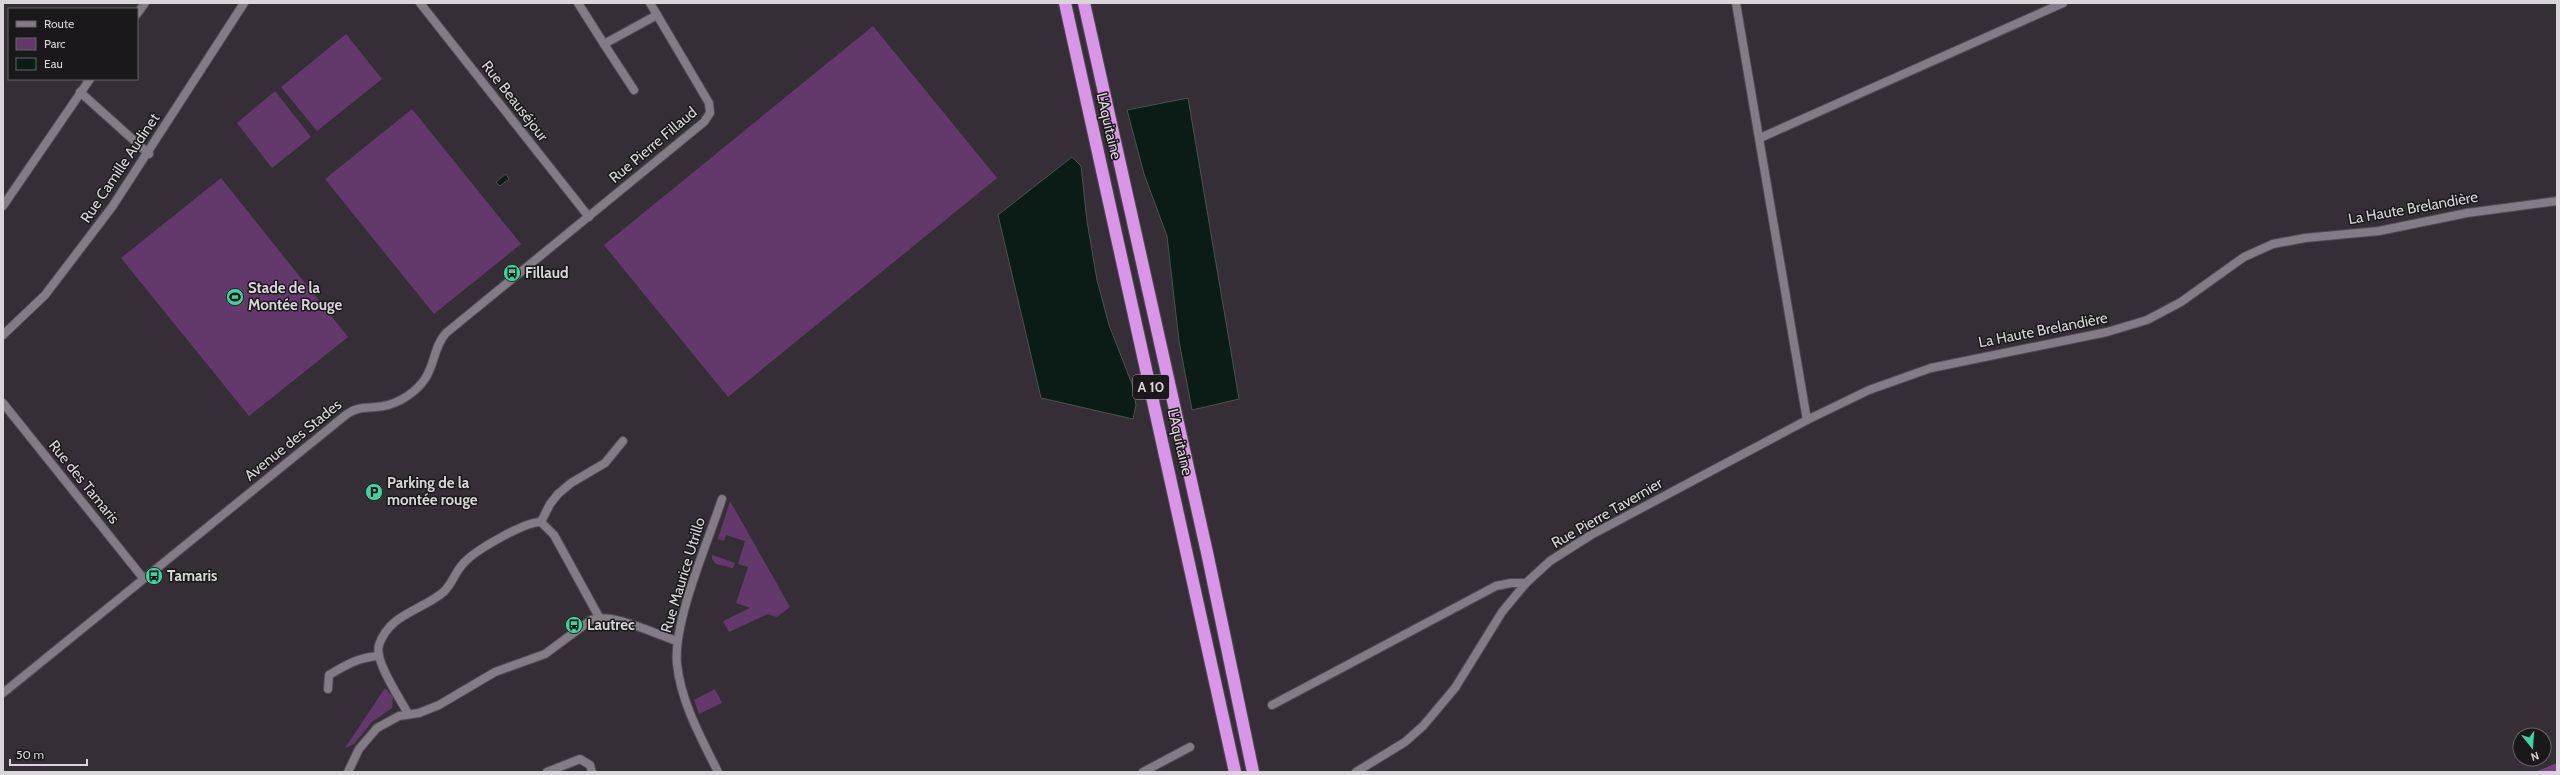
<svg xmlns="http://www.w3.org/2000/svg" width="2560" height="775" viewBox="0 0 2560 775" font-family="Cabin,sans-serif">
  <rect width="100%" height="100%" fill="#352e37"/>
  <g fill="#63396c">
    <path d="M873 26 997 178 728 397 604 245Z"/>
    <path d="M346 34 382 79 317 131 281 87Z"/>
    <path d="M275 91 311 137 272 168 237 123Z"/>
    <path d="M412 109 521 244 434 314 325 179Z"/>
    <path d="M221 178 348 337 249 416 121 258Z"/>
    <path d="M730 501 790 607 777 617 768 614 729 632 723 621 750 608 736 603 748 567 738 564 745 541 726 535 724 541 718 539Z"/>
    <path d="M712 555 735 563 733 568 716 564 712 559Z"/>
    <path d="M385 688 393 697 392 708 372 722 354 744 345 748Z"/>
    <path d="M715 689 722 703 699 714 694 700Z"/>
  </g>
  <path fill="#784084" d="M2557 763V772H2535Z"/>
  <g fill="#0b1b15" stroke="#495350">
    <path d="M1188 98 1239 399 1192 410 1179 341 1167 236 1144 174 1127 110Z"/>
    <path d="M1072 157 1081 166 1087 221 1097 280 1109 325 1132 384 1136 405 1133 419 1041 398 998 215Z"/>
    <path d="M506 174 509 179 500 186 496 182Z"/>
  </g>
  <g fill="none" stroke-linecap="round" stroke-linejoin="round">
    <defs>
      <g id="minor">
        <path d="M420 3 589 217"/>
        <path d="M578 3 604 44 657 15"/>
        <path d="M1736 3 1807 420"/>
        <path d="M604 44 634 90"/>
        <path d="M80 92 149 154"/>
        <path d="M1760 138 2063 3"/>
        <path d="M3 335 45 295 112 207 244 3"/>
        <path d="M3 403 143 578"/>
        <path d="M541 522 550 504 558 494 571 483 605 463 623 441"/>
        <path d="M328 689 329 675C346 665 359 657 379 656"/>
        <path d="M3 693 347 414C357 407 365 408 376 407 394 406 411 396 422 383 435 368 433 347 446 333L704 122 710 113 709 103 650 3"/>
        <path d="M1272 705 1496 586 1511 583H1526"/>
        <path d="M408 714C400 698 374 661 379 645 389 615 419 611 441 594 451 587 454 574 462 565 473 551 524 522 541 522L554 535 599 617"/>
        <path d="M348 772 359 749 377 728 399 716 419 713 439 705 495 672 545 654 591 620C611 612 655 634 677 641"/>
        <path d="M547 772 580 759 590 765 592 772"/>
        <path d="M718 772C701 738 681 702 677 664 673 621 708 542 722 499"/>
        <path d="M1143 772 1190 747"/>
        <path d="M1356 772 1405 742 1423 726 1455 688 1502 612 1526 583 1550 561 1591 535 1807 420 1869 390 1931 368 2107 332 2147 320 2181 302 2244 257 2273 244 2305 238 2379 231 2467 213 2557 201"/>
      </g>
      <g id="tertiary">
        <path d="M137 14 145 3"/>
        <path d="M3 206 90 79"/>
      </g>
      <g id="motorway">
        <path d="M1065 3 1235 772"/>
        <path d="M1084 3 1208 557 1253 772"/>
      </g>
    </defs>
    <use href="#minor" stroke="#524b53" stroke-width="10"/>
    <use href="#tertiary" stroke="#524b53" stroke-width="10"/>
    <use href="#motorway" stroke="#524b53" stroke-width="14"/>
    <use href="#minor" stroke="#837b85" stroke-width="8"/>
    <use href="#tertiary" stroke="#837b85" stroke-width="8"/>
    <use href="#motorway" stroke="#d996e8" stroke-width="12"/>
  </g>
  <defs>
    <symbol id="bus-disc" viewBox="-11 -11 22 22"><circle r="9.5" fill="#3dd4a3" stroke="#1b181b"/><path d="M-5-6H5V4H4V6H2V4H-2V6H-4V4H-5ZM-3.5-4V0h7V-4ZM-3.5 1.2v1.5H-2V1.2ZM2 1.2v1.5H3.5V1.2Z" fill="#111"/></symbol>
    <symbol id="stadium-disc" viewBox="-11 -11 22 22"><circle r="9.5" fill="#3dd4a3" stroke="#1b181b"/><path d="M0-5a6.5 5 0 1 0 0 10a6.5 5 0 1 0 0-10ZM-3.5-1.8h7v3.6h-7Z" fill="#111"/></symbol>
    <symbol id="parking-disc" viewBox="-11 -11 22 22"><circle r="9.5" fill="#3dd4a3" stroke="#1b181b"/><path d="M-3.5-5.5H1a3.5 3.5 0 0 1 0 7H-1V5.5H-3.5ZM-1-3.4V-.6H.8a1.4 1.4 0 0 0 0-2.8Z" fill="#111"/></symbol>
  </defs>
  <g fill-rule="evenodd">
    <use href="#bus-disc" x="502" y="263" width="20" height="20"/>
    <use href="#stadium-disc" x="225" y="287" width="20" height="20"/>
    <use href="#parking-disc" x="364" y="482" width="20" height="20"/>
    <use href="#bus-disc" x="144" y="566" width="20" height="20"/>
    <use href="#bus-disc" x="564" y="615" width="20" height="20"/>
  </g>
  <g text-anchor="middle" stroke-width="3" stroke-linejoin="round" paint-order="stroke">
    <rect fill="#1b181b" stroke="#a09ca1" stroke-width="1" x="1133" y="375" width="36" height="24" rx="3"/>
    <g font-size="14" font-weight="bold" fill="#d9d5da">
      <text x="1151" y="392">A 10</text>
    </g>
    <g font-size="15" fill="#d9d5da" stroke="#1b181b">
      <text transform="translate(515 101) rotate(52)" y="5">Rue Beauséjour</text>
      <text transform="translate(1109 126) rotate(77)" y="5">L'Aquitaine</text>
      <text transform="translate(653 145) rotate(-40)" y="5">Rue Pierre Fillaud</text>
      <text transform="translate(120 168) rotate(-56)" y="5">Rue Camille Audinet</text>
      <text transform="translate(2413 208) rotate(-10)" y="5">La Haute Brelandière</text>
      <text transform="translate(2043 330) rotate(-11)" y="5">La Haute Brelandière</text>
      <text transform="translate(293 440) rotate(-39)" y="5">Avenue des Stades</text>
      <text transform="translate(1180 442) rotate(77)" y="5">L'Aquitaine</text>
      <text transform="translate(84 482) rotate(51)" y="5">Rue des Tamaris</text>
      <text transform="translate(1607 513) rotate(-30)" y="5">Rue Pierre Tavernier</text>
      <text transform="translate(683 575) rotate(-73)" y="5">Rue Maurice Utrillo</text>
    </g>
    <g font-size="15" font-weight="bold" fill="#d9d5da" stroke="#1b181b" text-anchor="start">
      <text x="525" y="278">Fillaud</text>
      <text x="248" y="293">Stade de la<tspan x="248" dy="17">Montée Rouge</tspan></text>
      <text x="387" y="488">Parking de la<tspan x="387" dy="17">montée rouge</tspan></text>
      <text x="167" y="581">Tamaris</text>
      <text x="587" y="630">Lautrec</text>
    </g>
  </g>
  <rect width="2560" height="775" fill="none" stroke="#d9d5da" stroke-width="8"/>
  <rect x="8" y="8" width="130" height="72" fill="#1b181b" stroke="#676467"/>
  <rect x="16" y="21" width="20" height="6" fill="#837b85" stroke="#676467"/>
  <text x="44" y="28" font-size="12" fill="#d9d5da">Route</text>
  <rect x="16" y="38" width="20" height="12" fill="#63396c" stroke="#676467"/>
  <text x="44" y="48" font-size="12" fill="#d9d5da">Parc</text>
  <rect x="16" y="58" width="20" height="12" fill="#0b1b15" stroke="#676467"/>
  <text x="44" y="68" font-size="12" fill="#d9d5da">Eau</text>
  <g transform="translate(2532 747) rotate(163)"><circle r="19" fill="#1b181b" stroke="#676467"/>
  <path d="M0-3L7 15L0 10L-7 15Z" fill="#3dd4a3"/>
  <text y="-6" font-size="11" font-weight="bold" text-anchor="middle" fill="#d9d5da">N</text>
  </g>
  <path d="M10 759v6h77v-6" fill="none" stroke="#d9d5da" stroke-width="2"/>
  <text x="16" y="759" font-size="12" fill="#d9d5da" stroke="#1b181b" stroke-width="3" paint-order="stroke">50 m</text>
</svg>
